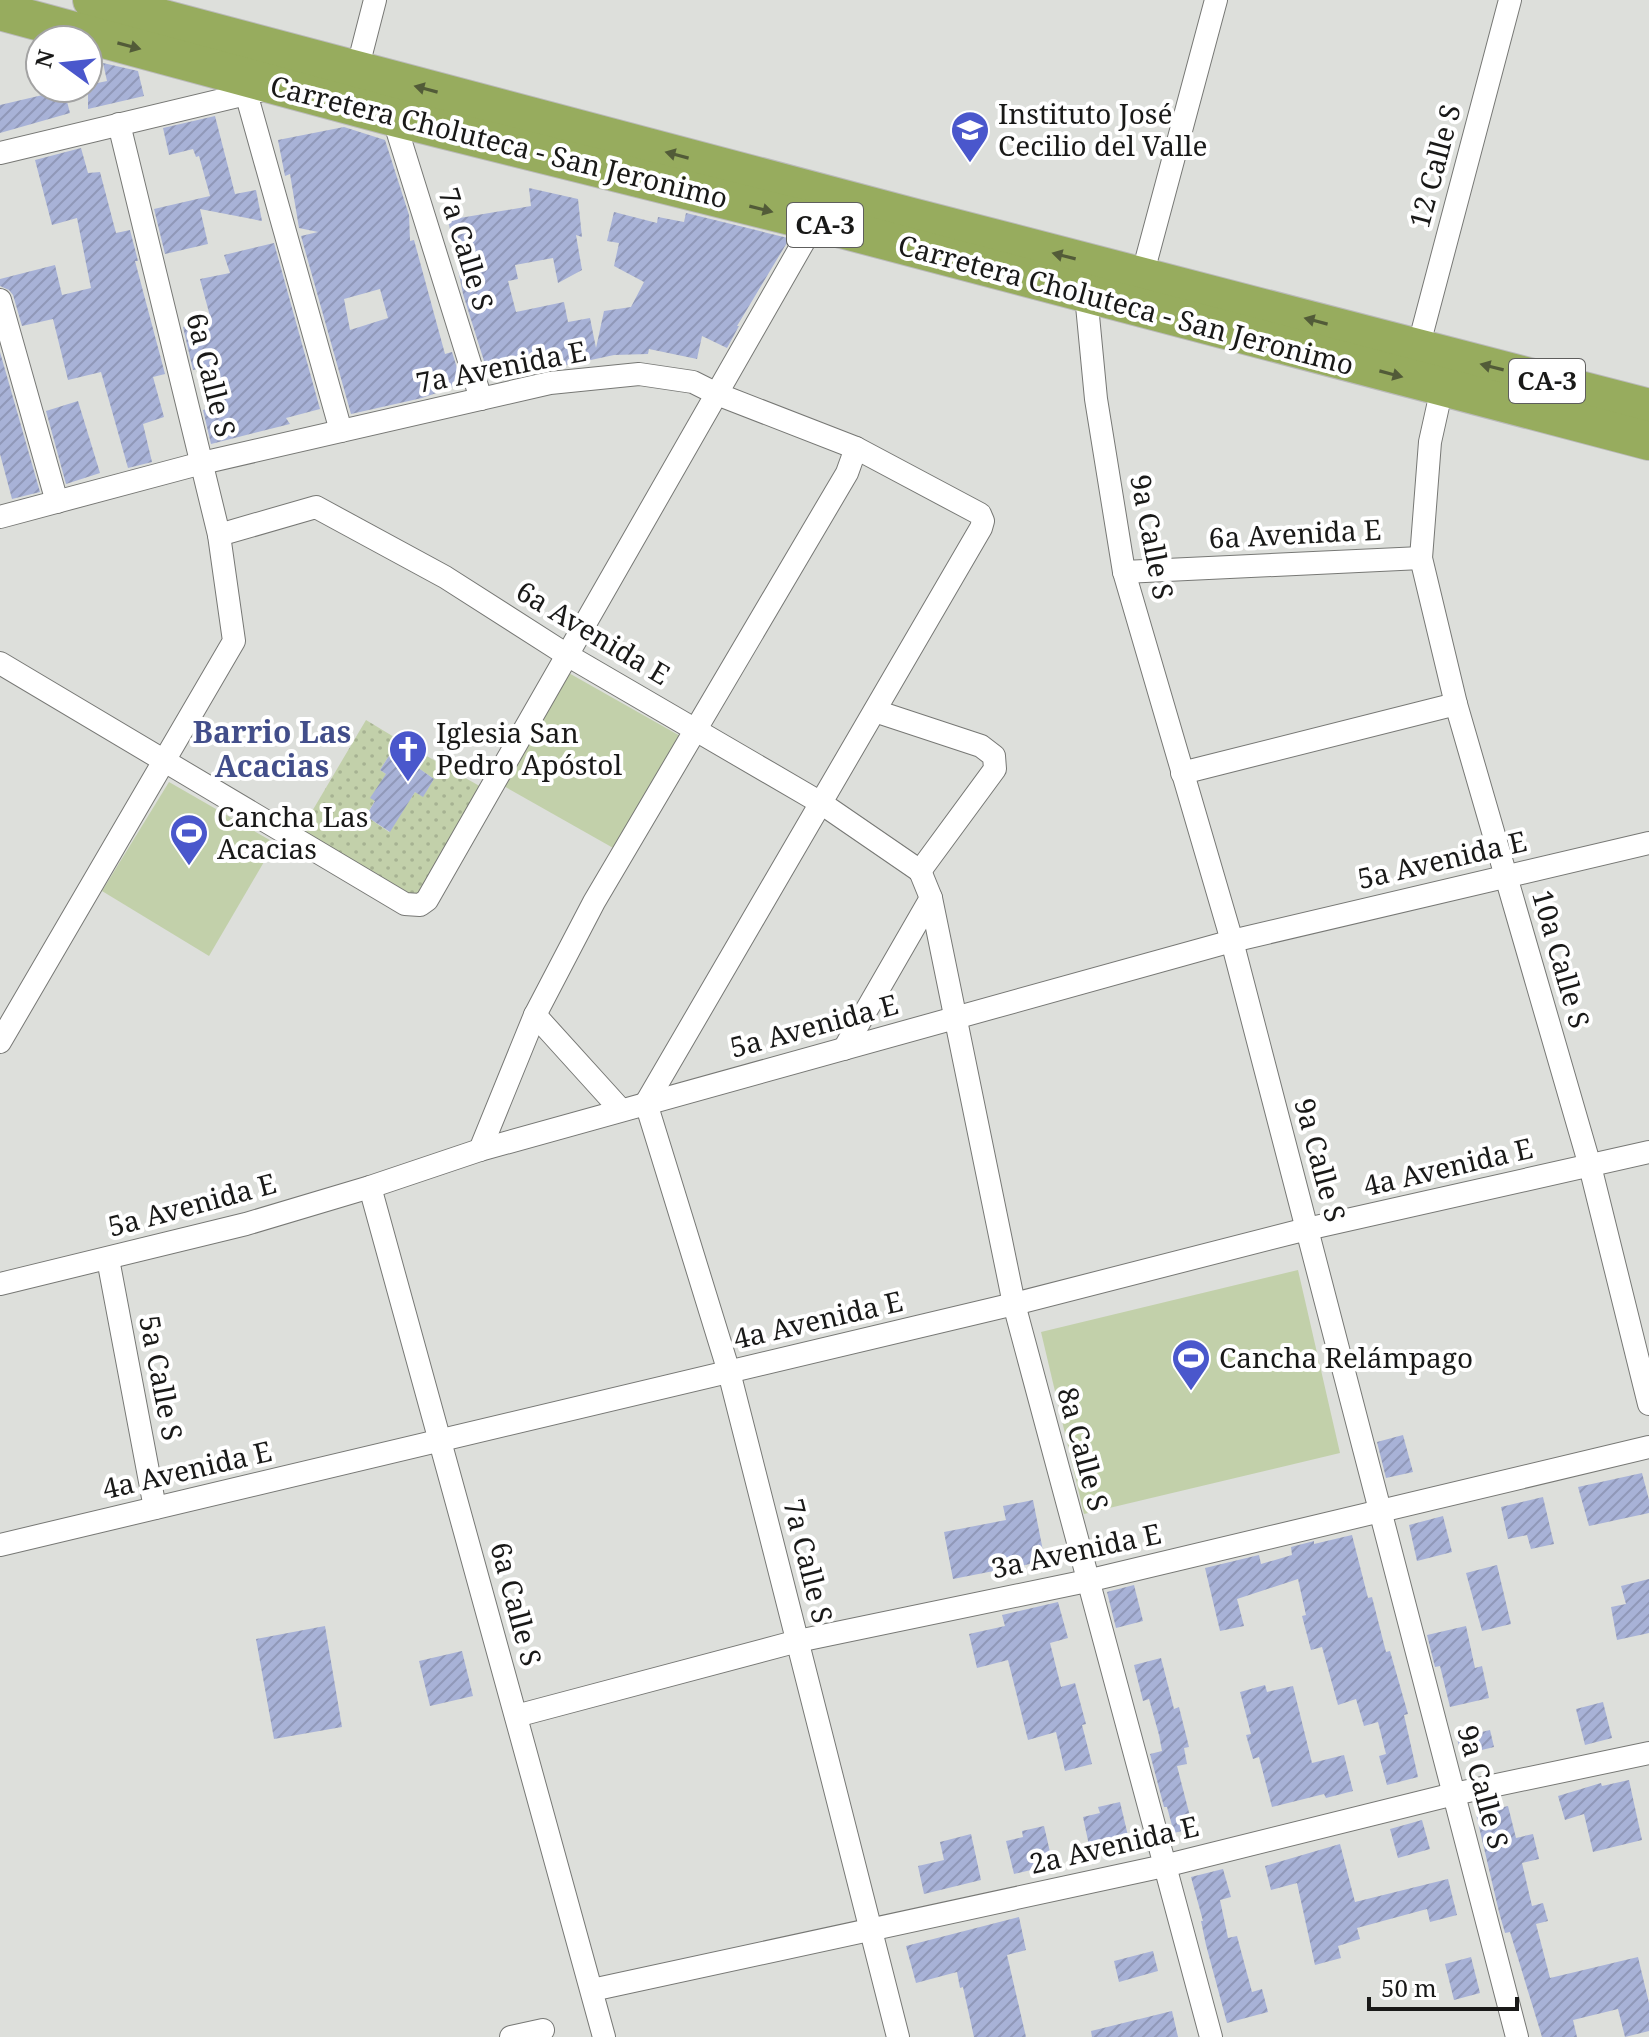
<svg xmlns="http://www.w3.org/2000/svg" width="1649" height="2037" viewBox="0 0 1649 2037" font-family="'Noto Serif',serif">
  <defs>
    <pattern id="grass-dots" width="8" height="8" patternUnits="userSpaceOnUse" patternTransform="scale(2)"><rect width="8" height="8" fill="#c2d0aa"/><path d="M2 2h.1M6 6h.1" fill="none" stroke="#a6b292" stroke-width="1.8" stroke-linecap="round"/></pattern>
    <pattern id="building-hatch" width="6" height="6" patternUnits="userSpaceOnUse" patternTransform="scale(2)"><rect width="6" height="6" fill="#a8b2d7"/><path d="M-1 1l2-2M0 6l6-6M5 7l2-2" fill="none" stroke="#9098b8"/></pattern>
  </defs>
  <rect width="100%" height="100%" fill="#dddfdb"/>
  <path fill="url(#grass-dots)" d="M366 720 399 740 380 770 389 776 366 816 389 832 415 792 423 796 434 779 417 767 425 755 483 788 423 893 408 896 298 835Z"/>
  <g fill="#c2d0aa">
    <path d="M567 672 682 737 615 849 502 785Z"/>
    <path d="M169 782 275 843 209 956 102 891Z"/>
    <path d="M1298 1270 1340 1453 1084 1514 1041 1332Z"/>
  </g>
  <g fill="url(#building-hatch)" fill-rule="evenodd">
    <path d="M103 63 138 71 144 96 88 109V85L107 81Z"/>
    <path d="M64 90 70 113 0 133V105Z"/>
    <path d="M215 116 235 194 256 190 262 221 200 209 208 244 165 254 154 209 210 196 199 156 196 157 193 149 169 155 163 128Z"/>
    <path d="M344 127 385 140 409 215 410 241 414 240 445 354 452 352 462 384 422 398 351 414 301 236 318 232 299 228 290 174 285 176 278 140ZM380 289 388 318 350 330 344 299Z"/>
    <path d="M81 148 88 173 100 172 116 233 130 230 138 261H135L165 374 153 377 164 417 143 424 152 462 128 468 101 372 68 380 53 319 22 326 13 295 9 290 0 286V279L55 265 62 295 91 288 77 218 52 225 35 160Z"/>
    <path d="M529 188 578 199 582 237 576 235 582 270 558 283 553 258 515 265 518 279 508 281 516 312 564 302 568 322 590 318 596 348 604 311 631 307 644 282 614 266 619 243 607 241 614 212 657 223 658 217 684 222 686 213 788 238V241L737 326H739L727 348 702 336 697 359 649 349 648 354 614 355 549 369 548 363 489 377 463 294 448 220 531 206Z"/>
    <path d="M274 243 320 409 286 418 290 424 211 444 203 410 214 407 206 367 193 370 183 327 211 320 200 279 230 273 224 255Z"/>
    <path d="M0 352 40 492 12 499 0 454Z"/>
    <path d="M78 401 100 473 66 484 46 411Z"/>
    <path d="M399 740 425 755 417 767 434 779 423 797 415 792 390 832 366 816 375 801 370 798 386 774 380 770Z"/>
    <path d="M1403 1435 1413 1472 1386 1478 1377 1442Z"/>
    <path d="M1642 1473 1649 1500V1513L1589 1526 1578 1487Z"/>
    <path d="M1543 1497 1554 1544 1531 1549 1527 1535 1508 1539 1501 1507Z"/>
    <path d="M1033 1500 1045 1561 953 1579 944 1532 1006 1520 1003 1506Z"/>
    <path d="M1443 1516 1452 1552 1417 1561 1409 1525Z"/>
    <path d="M1352 1535 1368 1598 1372 1597 1386 1652 1390 1651 1408 1714 1404 1715 1418 1777 1387 1785 1379 1756 1386 1754 1378 1722 1364 1726 1356 1699 1338 1705 1322 1647 1311 1650 1302 1616 1306 1615 1298 1579 1237 1599 1244 1626 1220 1631 1205 1568 1259 1555 1261 1564 1292 1555 1291 1547 1314 1541V1544Z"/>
    <path d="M1497 1565 1511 1624 1482 1631 1466 1573Z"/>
    <path d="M1649 1579V1633L1617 1640 1611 1607 1626 1604 1621 1586Z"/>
    <path d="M1134 1585 1143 1621 1116 1628 1107 1592Z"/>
    <path d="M1058 1602 1068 1638 1050 1643 1061 1687 1075 1683 1086 1724 1082 1725 1092 1764 1065 1771 1056 1732 1028 1740 1008 1660 977 1668 969 1634 1005 1626 1002 1615Z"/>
    <path d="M325 1626 342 1727 274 1739 256 1639Z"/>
    <path d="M1466 1626 1475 1668 1482 1666 1489 1698 1450 1707 1440 1666 1435 1667 1427 1635Z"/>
    <path d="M462 1651 473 1696 430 1706 419 1661Z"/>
    <path d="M1161 1658 1174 1709 1179 1707 1189 1747 1184 1748 1187 1764 1177 1766 1193 1828 1174 1833 1167 1807H1164L1150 1754 1162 1751 1159 1735 1149 1699 1143 1701 1134 1665Z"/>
    <path d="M1265 1685 1267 1692 1293 1686 1312 1763 1344 1755 1353 1791 1326 1798 1324 1794 1272 1807 1259 1757 1253 1759 1246 1735 1251 1734 1240 1692Z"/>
    <path d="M1603 1702 1612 1738 1585 1745 1576 1709Z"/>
    <path d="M1490 1730 1494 1747 1461 1755 1457 1738Z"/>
    <path d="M1629 1780 1642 1840 1593 1852 1584 1814 1565 1820 1558 1796 1601 1783 1602 1786Z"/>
    <path d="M1120 1802 1129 1840 1090 1850 1083 1817 1100 1813 1098 1807Z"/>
    <path d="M1508 1806 1516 1838 1533 1834 1539 1859 1522 1863 1532 1906 1543 1903 1548 1921 1536 1924 1550 1978 1638 1957 1649 2003V2031L1625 2037 1618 2009 1573 2020 1577 2037H1542L1510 1932 1505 1933 1499 1912 1476 1814Z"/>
    <path d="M1422 1820 1430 1849 1398 1858 1390 1829Z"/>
    <path d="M1044 1826 1053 1865 1014 1874 1006 1841 1023 1837 1022 1831Z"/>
    <path d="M971 1834 981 1880 924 1894 918 1866 944 1860 940 1842Z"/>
    <path d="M1340 1844 1355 1902 1448 1879 1457 1915 1430 1922 1427 1909 1357 1928 1360 1939 1338 1946 1341 1958 1315 1965 1297 1883 1271 1890 1265 1866Z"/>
    <path d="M1223 1869 1231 1897 1220 1900 1228 1938 1237 1936 1252 1992 1262 1989 1268 2012 1227 2023 1206 1945 1201 1921H1203L1191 1877Z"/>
    <path d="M1019 1917 1026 1950 1007 1955 1026 2037H974L963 1987 960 1988 957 1972 916 1983 906 1946Z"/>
    <path d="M1153 1951 1158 1971 1119 1982 1114 1961Z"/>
    <path d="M1471 1957 1480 1993 1454 2000 1445 1964Z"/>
    <path d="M1172 2011 1178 2037H1092L1091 2031Z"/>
  </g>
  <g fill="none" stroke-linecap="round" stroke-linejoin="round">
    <defs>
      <g id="minor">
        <path d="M357 70 375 0"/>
        <path d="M246 93 341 431"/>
        <path d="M393 117 481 399"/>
        <path d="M0 153 259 91"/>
        <path d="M1142 276 1216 0"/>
        <path d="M1086 295 1096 399 1124 572 1232 941 1517 2037"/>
        <path d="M0 300 57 502"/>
        <path d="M1418 348 1510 0"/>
        <path d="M1442 388 1430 442 1421 558 1456 704 1590 1166 1649 1404"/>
        <path d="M0 517 202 463 550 383 639 374 693 382 717 394 856 448 980 514 983 521 981 528 646 1103 729 1372 898 2037"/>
        <path d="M219 535 316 507 445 577 567 655 821 803 920 871"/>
        <path d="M1124 572 1421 558"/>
        <path d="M0 663 405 904 420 905 427 900 815 222"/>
        <path d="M875 711 981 746 994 756 995 769 920 871"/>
        <path d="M1182 773 1456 704"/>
        <path d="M920 871 931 898 1014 1304 1211 2037"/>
        <path d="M535 1015 621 1110"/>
        <path d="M0 1042 234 641 219 535 119 124"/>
        <path d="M844 1049 931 898"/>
        <path d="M480 1150 535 1015 594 902 847 473 856 448"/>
        <path d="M370 1187 604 2037"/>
        <path d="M108 1259 155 1508"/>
        <path d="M0 1284 246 1224 370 1187 480 1150 1232 941 1649 843"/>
        <path d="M0 1545 1014 1304 1307 1229 1649 1152"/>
        <path d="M516 1716 798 1641 1087 1581 1649 1447"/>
        <path d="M592 1990 1164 1866 1454 1794 1649 1753"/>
        <path d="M511 2037 543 2030"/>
      </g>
      <g id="trunk">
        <path d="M92 0 912 217 1649 408"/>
        <path d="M0 11 393 117 815 222 1649 441"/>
      </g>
    </defs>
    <use href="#minor" stroke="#777875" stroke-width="24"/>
    <use href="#trunk" stroke="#bababa" stroke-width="40"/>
    <use href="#minor" stroke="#fff" stroke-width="22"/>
    <use href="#trunk" stroke="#97ac5e" stroke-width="38"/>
  </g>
  <defs><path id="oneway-solid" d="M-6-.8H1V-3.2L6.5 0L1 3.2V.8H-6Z" transform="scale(2)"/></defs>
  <g fill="#525b38">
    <use href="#oneway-solid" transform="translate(129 46) rotate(15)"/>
    <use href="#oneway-solid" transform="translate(426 89) rotate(-165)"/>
    <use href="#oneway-solid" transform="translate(677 155) rotate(-165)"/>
    <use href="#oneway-solid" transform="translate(761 209) rotate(14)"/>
    <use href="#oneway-solid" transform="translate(1064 256) rotate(-166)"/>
    <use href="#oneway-solid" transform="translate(1316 321) rotate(-165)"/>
    <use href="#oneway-solid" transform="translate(1492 367) rotate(-166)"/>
    <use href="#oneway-solid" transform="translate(1391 374) rotate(15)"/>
  </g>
  <defs>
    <symbol id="school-pin" viewBox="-11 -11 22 30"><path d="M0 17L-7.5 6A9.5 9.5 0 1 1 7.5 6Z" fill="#4a57cc" stroke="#fff"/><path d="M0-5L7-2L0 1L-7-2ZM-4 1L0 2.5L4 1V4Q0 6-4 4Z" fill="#fff"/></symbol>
    <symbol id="church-pin" viewBox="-11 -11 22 30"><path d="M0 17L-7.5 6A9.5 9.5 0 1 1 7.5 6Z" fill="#4a57cc" stroke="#fff"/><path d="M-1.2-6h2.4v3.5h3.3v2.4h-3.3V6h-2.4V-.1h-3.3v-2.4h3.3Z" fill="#fff"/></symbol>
    <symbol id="stadium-pin" viewBox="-11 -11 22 30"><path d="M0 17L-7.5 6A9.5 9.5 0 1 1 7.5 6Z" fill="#4a57cc" stroke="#fff"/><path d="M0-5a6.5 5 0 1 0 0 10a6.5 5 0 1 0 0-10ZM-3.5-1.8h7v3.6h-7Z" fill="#fff"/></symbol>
  </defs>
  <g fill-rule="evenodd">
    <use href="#school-pin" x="948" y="108" width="44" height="60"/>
    <use href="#church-pin" x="386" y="727" width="44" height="60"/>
    <use href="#stadium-pin" x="167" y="811" width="44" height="60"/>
    <use href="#stadium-pin" x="1169" y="1336" width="44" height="60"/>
  </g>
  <g text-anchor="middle" stroke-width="8" stroke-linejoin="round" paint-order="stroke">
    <g fill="#fff" stroke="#5e5e5d" stroke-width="2">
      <rect x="787" y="203" width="76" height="44" rx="6"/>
      <rect x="1509" y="359" width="76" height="44" rx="6"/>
    </g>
    <g font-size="26" font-weight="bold" fill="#191918">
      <text x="825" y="234">CA-3</text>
      <text x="1547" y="390">CA-3</text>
    </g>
    <g font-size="28" fill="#191918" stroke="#fff" text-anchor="start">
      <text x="998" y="124">Instituto José<tspan x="998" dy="32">Cecilio del Valle</tspan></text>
      <text x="436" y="743">Iglesia San<tspan x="436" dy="32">Pedro Apóstol</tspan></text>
      <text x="217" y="827">Cancha Las<tspan x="217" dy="32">Acacias</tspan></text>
      <text x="1219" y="1368">Cancha Relámpago</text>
    </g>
    <g font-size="28" fill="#191918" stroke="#fff">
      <text transform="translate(499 142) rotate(14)" y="10">Carretera Choluteca - San Jeronimo</text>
      <text transform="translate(1435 166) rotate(-75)" y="10">12 Calle S</text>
      <text transform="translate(466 249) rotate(73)" y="10">7a Calle S</text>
      <text transform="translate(1126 305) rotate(15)" y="10">Carretera Choluteca - San Jeronimo</text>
      <text transform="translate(501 367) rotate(-11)" y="10">7a Avenida E</text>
      <text transform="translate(211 375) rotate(76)" y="10">6a Calle S</text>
      <text transform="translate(1295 534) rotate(-3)" y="10">6a Avenida E</text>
      <text transform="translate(1152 537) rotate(79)" y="10">9a Calle S</text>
      <text transform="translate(593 633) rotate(31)" y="10">6a Avenida E</text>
      <text transform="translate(1442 860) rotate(-13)" y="10">5a Avenida E</text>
      <text transform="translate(1561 959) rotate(74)" y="10">10a Calle S</text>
      <text transform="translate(814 1026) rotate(-15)" y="10">5a Avenida E</text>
      <text transform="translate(1320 1160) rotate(75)" y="10">9a Calle S</text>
      <text transform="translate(1448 1167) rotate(-13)" y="10">4a Avenida E</text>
      <text transform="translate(192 1205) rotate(-15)" y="10">5a Avenida E</text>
      <text transform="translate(818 1320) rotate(-13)" y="10">4a Avenida E</text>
      <text transform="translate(161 1378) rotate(79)" y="10">5a Calle S</text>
      <text transform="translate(1083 1449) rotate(75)" y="10">8a Calle S</text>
      <text transform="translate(187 1470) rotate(-13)" y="10">4a Avenida E</text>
      <text transform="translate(1076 1551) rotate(-12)" y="10">3a Avenida E</text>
      <text transform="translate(808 1561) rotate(76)" y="10">7a Calle S</text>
      <text transform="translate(516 1604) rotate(75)" y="10">6a Calle S</text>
      <text transform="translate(1483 1787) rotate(75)" y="10">9a Calle S</text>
      <text transform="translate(1114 1845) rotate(-13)" y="10">2a Avenida E</text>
    </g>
    <g font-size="30" font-weight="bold" fill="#424e8a" stroke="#fff">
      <text x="272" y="743">Barrio Las<tspan x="272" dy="34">Acacias</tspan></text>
    </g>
  </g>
  <g transform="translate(64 64) rotate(285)"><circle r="38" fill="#ffffff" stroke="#a3a3a3" stroke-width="2"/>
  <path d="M0-6L14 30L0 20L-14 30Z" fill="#4a57cc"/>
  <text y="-12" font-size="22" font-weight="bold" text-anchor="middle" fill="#191918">N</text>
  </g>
  <path d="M1369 1997v12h148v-12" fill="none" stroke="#191918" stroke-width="4"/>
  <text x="1381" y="1997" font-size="24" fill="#191918" stroke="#ffffff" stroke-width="6" paint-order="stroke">50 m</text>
</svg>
